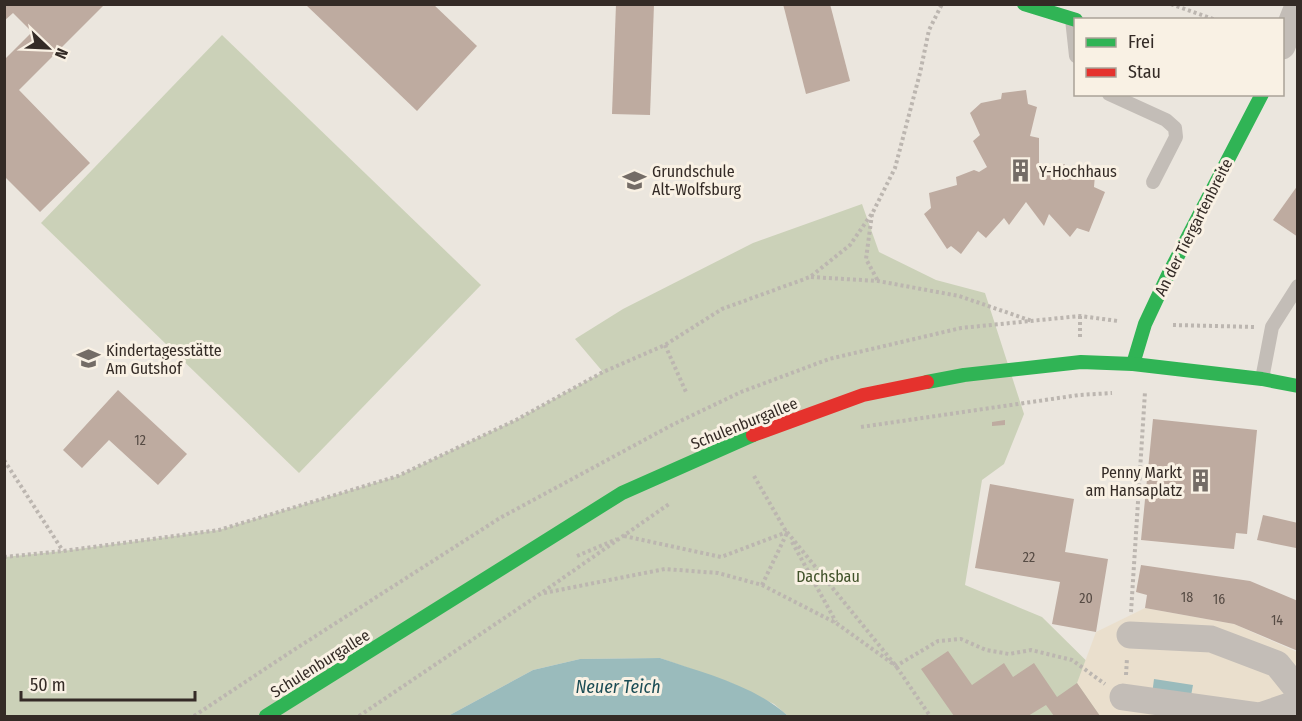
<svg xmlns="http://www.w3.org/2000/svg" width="1302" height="721" viewBox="0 0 1302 721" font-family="'Fira Sans Condensed',sans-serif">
  <rect width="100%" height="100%" fill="#ebe6de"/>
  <g fill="#cbd1b8">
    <path d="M222 35 481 285 299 473 41 223Z"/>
    <path d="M862 204 879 252 936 280 985 293 1024 414 1004 464 982 480 965 585 1042 617 1123 697 1129 716H788L774 704 731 683 660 658 580 659 533 670 448 716H5V557L63 551 219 530 398 476 516 420 603 372 575 339 623 309 753 243Z"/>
  </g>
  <path fill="#eadfcd" d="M1145 608 1234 624 1297 652V716H1100L1077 683 1096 632Z"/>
  <g fill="#9abbbc">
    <path d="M660 658C703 673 754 685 788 716H448L533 670 580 659Z"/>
    <path d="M1154 679 1193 685 1190 701 1152 695Z"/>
  </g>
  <g fill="#beaba0">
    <path d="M4 4H105L19 90 90 163 40 212 4 176V60L32 32 13 13 4 21Z"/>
    <path d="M305 4H433L477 46 417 111Z"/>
    <path d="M616 4H654L650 115 612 114Z"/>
    <path d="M783 4H830L850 81 806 94Z"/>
    <path d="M1026 90 1028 104 1037 107 1030 136 1039 138V170L1065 164 1059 177 1095 175 1094 187 1105 192 1089 232 1077 228 1070 237 1049 214 1044 226 1026 202 1009 225 1004 218 986 238 978 231 961 254 951 246 947 249 924 214 931 208 929 193 957 185 956 177 974 170 979 172 987 167 973 141 980 135 970 113 981 103 1001 99 1002 93Z"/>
    <path d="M1298 185V237L1273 220Z"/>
    <path d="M118 390 187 454 158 485 109 440 82 468 63 450Z"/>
    <path d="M1153 419 1257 430 1247 534 1236 533 1234 549 1141 540Z"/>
    <path d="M1005 420V425L992 426V422Z"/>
    <path d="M990 484 1074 499 1065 552 1108 559 1096 632 1052 624 1060 582 975 568Z"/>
    <path d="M1263 515 1298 523 1296 548 1257 540Z"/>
    <path d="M1141 565 1250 581 1298 601V651L1234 624 1145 608 1147 595 1136 592Z"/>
    <path d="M948 651 972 685 1004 663 1013 677 1034 663 1057 697 1077 683 1100 716H1054L1046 705 1028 716H954L921 669Z"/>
  </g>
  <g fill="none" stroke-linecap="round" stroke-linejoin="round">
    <g stroke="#bcb6b0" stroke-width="4" stroke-dasharray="3 3" stroke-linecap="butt">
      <path d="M1171 4 1216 20"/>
      <path d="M872 214 866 259 878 281"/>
      <path d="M811 277 878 281 959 296 1032 321"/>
      <path d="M1080 316V337"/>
      <path d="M1173 325 1256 327"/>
      <path d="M665 345 686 392"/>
      <path d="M861 427 1079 395 1112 393"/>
      <path d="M4 460 63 551"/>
      <path d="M754 476 787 533"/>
      <path d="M787 532 896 666 930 716"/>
      <path d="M624 536 721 557 787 532"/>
      <path d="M792 542 836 622"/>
      <path d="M577 556 617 539"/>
      <path d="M4 557 63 551 219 530 398 476 516 420 603 372 665 345 722 309 810 277 850 245 873 212 895 168 920 73 929 30 942 4"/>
      <path d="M762 585 787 533"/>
      <path d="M544 593 665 569 718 573 762 585 836 623 896 666 938 641 961 639 986 650 1009 654 1031 650 1072 660 1105 684"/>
      <path d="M1131 612 1145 392"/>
      <path d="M1126 675 1127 658"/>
      <path d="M194 716 289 653 500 518 672 425 741 392 829 359 961 328 1080 316 1118 321"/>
      <path d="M359 716 540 594 669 504"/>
    </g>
    <g stroke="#c3bdb7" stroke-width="14">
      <path d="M1072 19 1076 56"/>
      <path d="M1109 94 1166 120 1175 128 1176 137 1153 182"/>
      <path d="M1262 379 1272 327 1298 286"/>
    </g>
    <g stroke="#c3bdb7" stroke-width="27">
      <path d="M1282 46 1298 6"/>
      <path d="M1130 635 1211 639 1277 664 1298 690"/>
      <path d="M1123 697 1260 716 1298 703"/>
    </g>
    <g stroke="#30b455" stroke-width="14">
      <path d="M1024 4 1076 20"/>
      <path d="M1133 364 1145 324 1168 275 1262 94"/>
      <path d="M927 382 964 375 1081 362 1133 364 1262 379 1298 386"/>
      <path d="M266 716 622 493 753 435"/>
    </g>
    <path stroke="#e5322d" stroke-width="14" d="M753 435 863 395 927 382"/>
  </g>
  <defs>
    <symbol id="building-bare" viewBox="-9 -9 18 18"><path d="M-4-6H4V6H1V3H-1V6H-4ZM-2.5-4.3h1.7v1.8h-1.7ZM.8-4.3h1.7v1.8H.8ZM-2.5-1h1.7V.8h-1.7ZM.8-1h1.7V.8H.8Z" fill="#746c66" stroke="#f9f1e4" stroke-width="2.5" paint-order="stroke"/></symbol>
    <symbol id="school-bare" viewBox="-9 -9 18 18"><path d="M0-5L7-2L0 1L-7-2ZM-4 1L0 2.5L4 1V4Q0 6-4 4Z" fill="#746c66" stroke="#f9f1e4" stroke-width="2.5" paint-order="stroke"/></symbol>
  </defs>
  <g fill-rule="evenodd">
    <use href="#building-bare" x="1004" y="154" width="33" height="33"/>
    <use href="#school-bare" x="618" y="164" width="33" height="33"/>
    <use href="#school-bare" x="72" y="342" width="33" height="33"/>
    <use href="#building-bare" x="1184" y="464" width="33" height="33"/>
  </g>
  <g text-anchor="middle" stroke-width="6" stroke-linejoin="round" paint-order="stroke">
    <g font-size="14" fill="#564b44">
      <text x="140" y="445">12</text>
      <text x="1029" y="562">22</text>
      <text x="1187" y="602">18</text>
      <text x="1086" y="603">20</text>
      <text x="1219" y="604">16</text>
      <text x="1277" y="625">14</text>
    </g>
    <g font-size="16" fill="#342b26" stroke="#f9f1e4" text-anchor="start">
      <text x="652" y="177">Grundschule<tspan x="652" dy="18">Alt-Wolfsburg</tspan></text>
      <text x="1039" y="177">Y-Hochhaus</text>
      <text x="106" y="356">Kindertagesstätte<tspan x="106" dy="18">Am Gutshof</tspan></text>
      <text x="1182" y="478" text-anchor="end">Penny Markt<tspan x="1182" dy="18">am Hansaplatz</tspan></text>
    </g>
    <g font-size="16" fill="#342b26" stroke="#f9f1e4">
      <text transform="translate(1193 227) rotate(-63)" y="6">An der Tiergartenbreite</text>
      <text transform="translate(744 423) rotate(-22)" y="6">Schulenburgallee</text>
      <text transform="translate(320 663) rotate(-32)" y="6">Schulenburgallee</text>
    </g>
    <g font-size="16" fill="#41522a" stroke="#f9f1e4">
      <text x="828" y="582">Dachsbau</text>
    </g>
    <g font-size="18" font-style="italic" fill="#1c4d55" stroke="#f9f1e4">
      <text x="618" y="693">Neuer Teich</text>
    </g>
  </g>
  <rect width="1302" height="721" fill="none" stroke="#342b26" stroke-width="12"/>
  <rect x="1074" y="18" width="210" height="78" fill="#f9f1e4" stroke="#aaa298" stroke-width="1.5"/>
  <rect x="1086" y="38" width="30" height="9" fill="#30b455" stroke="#aaa298" stroke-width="1.5"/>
  <text x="1128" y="48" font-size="18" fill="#342b26">Frei</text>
  <rect x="1086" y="68" width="30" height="9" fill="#e5322d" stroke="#aaa298" stroke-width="1.5"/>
  <text x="1128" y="78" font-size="18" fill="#342b26">Stau</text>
  <g transform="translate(48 48) rotate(113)" stroke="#f9f1e4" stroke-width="4.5" paint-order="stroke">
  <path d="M0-4.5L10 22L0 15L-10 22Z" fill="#342b26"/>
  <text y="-9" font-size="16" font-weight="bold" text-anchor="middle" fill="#342b26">N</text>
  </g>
  <path d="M21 691v9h174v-9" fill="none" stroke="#342b26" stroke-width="3"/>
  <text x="30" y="691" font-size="18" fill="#342b26" stroke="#f9f1e4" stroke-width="4.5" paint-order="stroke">50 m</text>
</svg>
